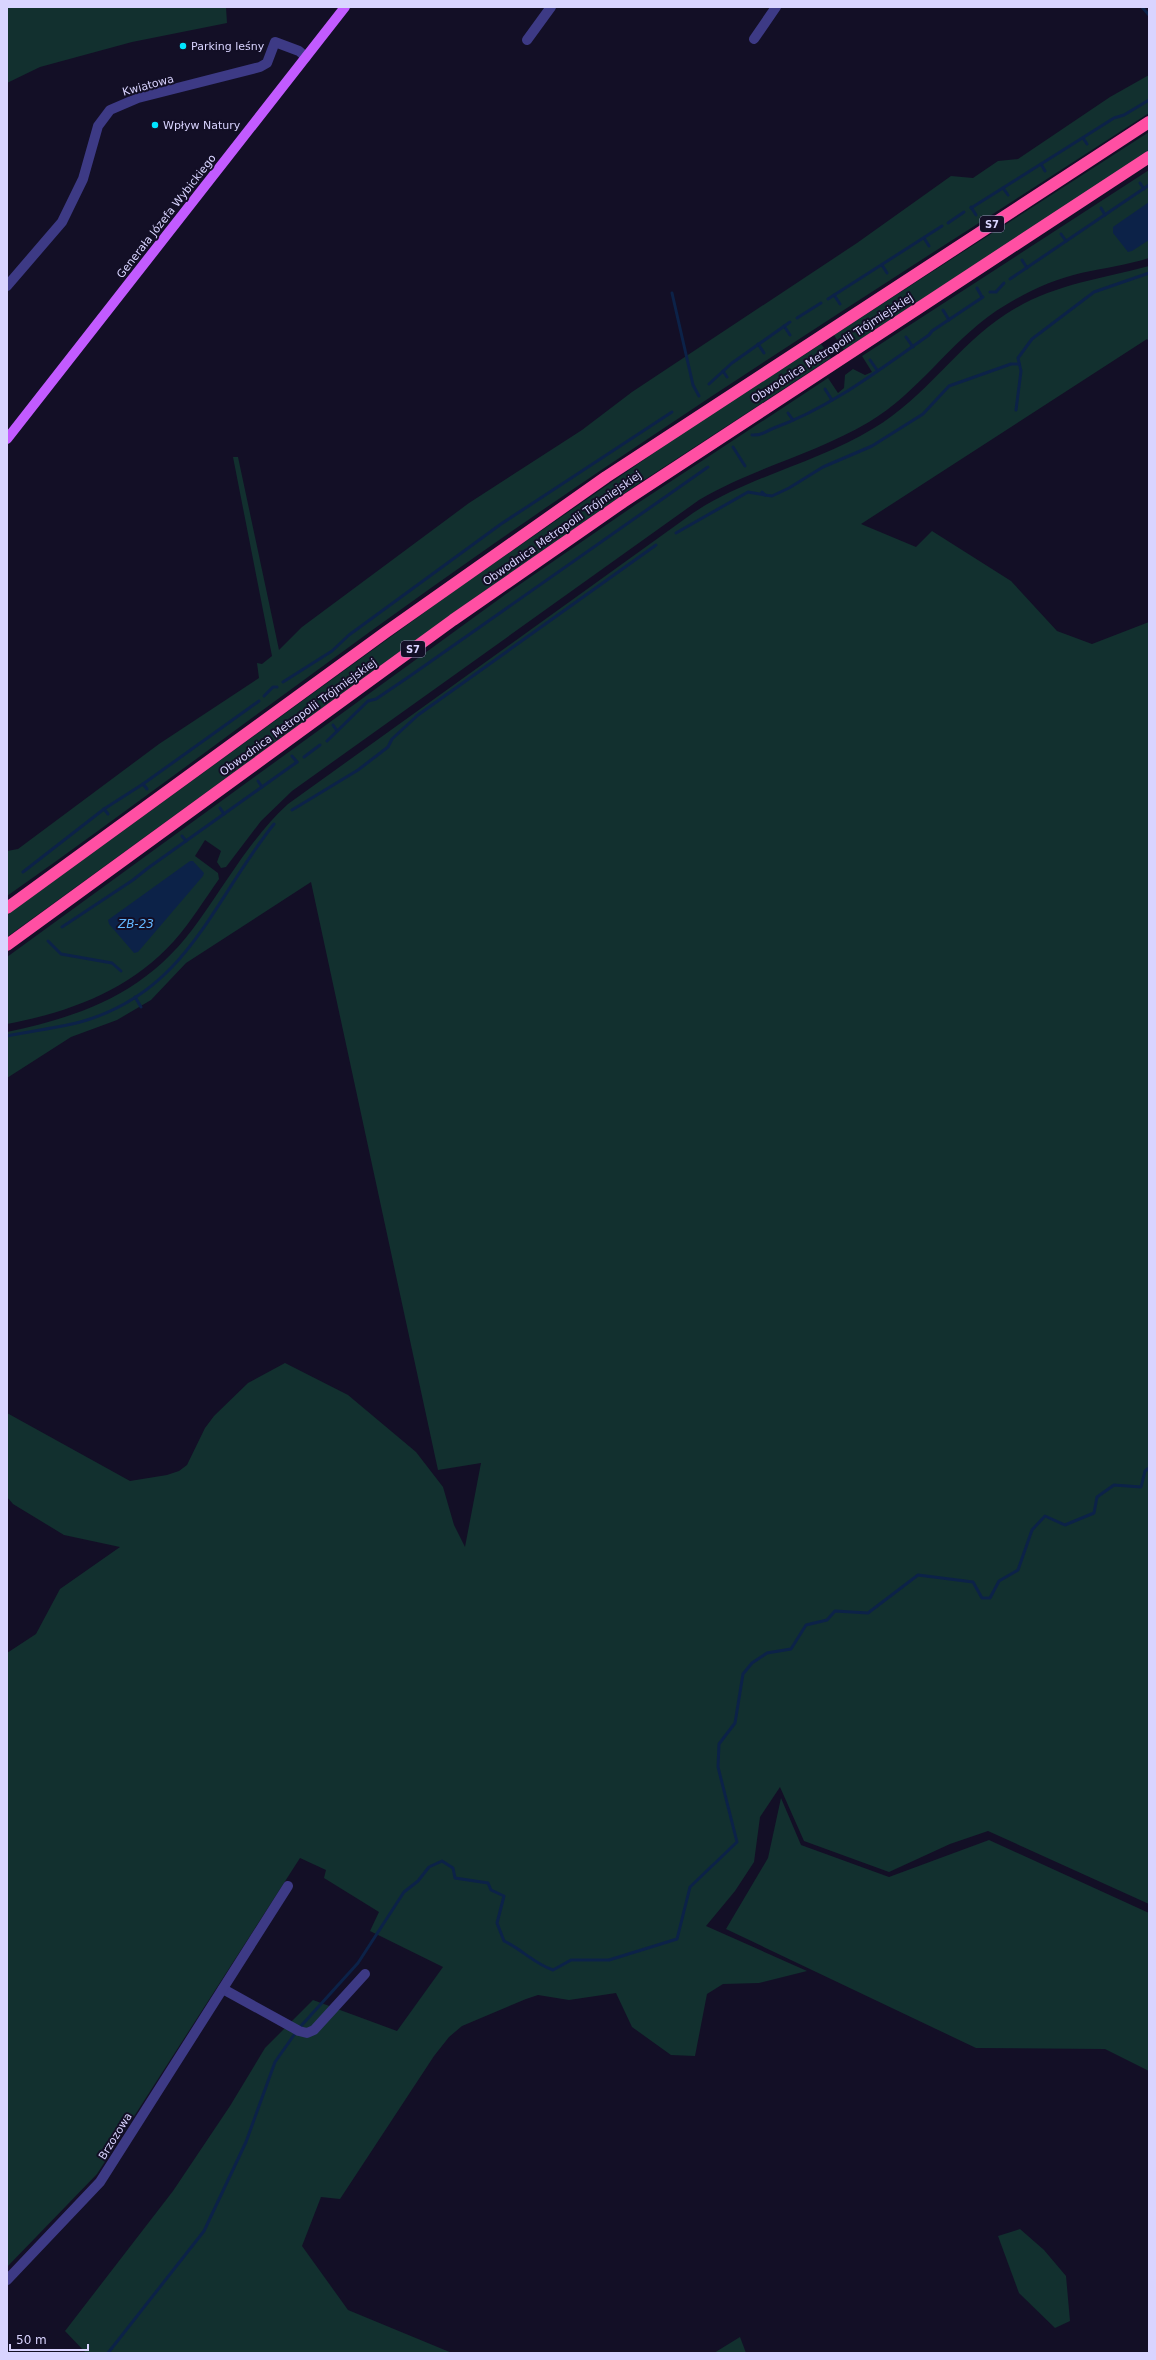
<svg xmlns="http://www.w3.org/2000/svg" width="1156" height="2360" viewBox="0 0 1156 2360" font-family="'DejaVu Sans',sans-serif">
  <rect width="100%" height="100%" fill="#130f26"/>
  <g fill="#12302f">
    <path d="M7 7H226L227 23 132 42 40 67 7 83Z"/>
    <path d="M1149 75V113C929 256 707 395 492 545 328 659 170 781 7 896V851L18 849 159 744 259 678 257 663 262 664 272 656 233 457H238L279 650 302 627 469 503 582 430 632 392 857 243 951 176 973 178 998 161 1018 159 1110 97Z"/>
    <path d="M1149 132V152L844 350 840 345 848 340 845 335 837 340 834 335Z"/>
    <path d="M1149 170V258C1127 265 1104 268 1081 273 1051 280 1022 294 996 311 949 343 918 393 869 422 815 454 753 468 699 500L292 791 261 821 226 867 221 868 217 862 221 851 205 840 195 856 218 873 219 879C204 900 191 922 174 941 130 990 70 1012 7 1024V957L506 594 638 503 828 378 838 393 844 388 845 375 853 369 865 375 872 372 862 356Z"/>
    <path d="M1149 266V341L1147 339 861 524 916 547 932 531 1011 581 1057 631 1092 644 1149 622V1904L988 1831 950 1844 889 1872 804 1841 780 1787 760 1817 754 1862 735 1891 706 1926 807 1971 759 1983 723 1984 707 1994 695 2056 671 2055 632 2027 616 1993 569 2000 538 1995 526 1999 462 2026 449 2037 434 2056 340 2199 321 2197 302 2246 348 2310 452 2353H86L65 2331 173 2191 230 2106 265 2048 313 2000 397 2031 443 1967 370 1931 379 1912 324 1878 326 1870 300 1858 97 2174 7 2267V1653L36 1634 60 1589 120 1547 64 1535 13 1504 7 1497V1413L130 1481 167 1475 179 1471 187 1465 205 1428 214 1416 248 1383 285 1363 348 1395 416 1452 443 1487 454 1525 465 1547 481 1463 438 1470 311 882 186 963 151 1000 117 1020 71 1037 7 1078V1032C88 1015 151 990 200 919 228 880 252 837 288 804L693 513C749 476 817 463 874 428 925 398 957 346 1006 314 1052 284 1098 280 1149 266Z"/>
    <path d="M821 344 824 348 816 353 819 358 827 353 831 358 641 482 463 606 7 937V915L454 591 677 437Z"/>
    <path d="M781 1798 801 1845 889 1877 989 1840 1149 1913V2071L1105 2049 976 2048 726 1929 768 1858Z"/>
    <path d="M1020 2229 1044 2250 1066 2276 1070 2321 1055 2328 1019 2293 998 2236Z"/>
    <path d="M740 2337 746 2353H714Z"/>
  </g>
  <g fill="#0c2248">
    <path d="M1149 202V240L1132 251 1128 252 1113 233V227Z"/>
    <path d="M190 861H193L204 873 203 876 138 952 134 953 109 924 108 920Z"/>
  </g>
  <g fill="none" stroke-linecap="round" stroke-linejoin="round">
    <g stroke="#0c2248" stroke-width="3">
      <path d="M1142 7 1149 15"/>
      <path d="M1083 138 1087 144"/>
      <path d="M1041 164 1045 171"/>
      <path d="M1140 183 1144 189"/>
      <path d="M1003 188 1008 195"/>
      <path d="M971 207 976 215"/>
      <path d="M971 208 1114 118 1124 115 1149 100"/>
      <path d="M1101 208 1105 215"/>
      <path d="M948 223 964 212"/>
      <path d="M1061 234 1066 241"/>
      <path d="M924 238 929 246"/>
      <path d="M1022 260 1027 268"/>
      <path d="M882 265 887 273"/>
      <path d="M1010 279 1149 185"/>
      <path d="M977 288 982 297"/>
      <path d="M990 292H996L1004 283"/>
      <path d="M672 293 693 385 699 396"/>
      <path d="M834 295 840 304"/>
      <path d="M828 299 942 226"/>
      <path d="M943 310 949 320"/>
      <path d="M797 318 821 303"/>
      <path d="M784 326 790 335"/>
      <path d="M906 337 913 347"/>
      <path d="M758 344 764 353"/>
      <path d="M870 360 877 370"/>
      <path d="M723 371 727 377"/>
      <path d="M709 384 732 363 790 322"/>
      <path d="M825 389 832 400"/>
      <path d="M1016 410 1021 371 1018 358 1032 339 1094 292 1149 273"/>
      <path d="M788 413 793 420"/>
      <path d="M752 435C762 436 766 431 774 428 830 408 880 369 929 335L932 331 983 297"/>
      <path d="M733 447 745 466"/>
      <path d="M762 492 765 495 772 496 789 488 823 467 872 446 923 414 949 386 1011 364H1019"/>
      <path d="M676 533 748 492 765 495"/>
      <path d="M283 682 332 651 349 635 501 524 672 412"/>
      <path d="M264 696 273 687H277"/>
      <path d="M333 725 337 731"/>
      <path d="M327 741 368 701 376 699 410 676 708 467"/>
      <path d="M292 756 297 762"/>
      <path d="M304 757 320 745"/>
      <path d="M258 781 262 787"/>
      <path d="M143 784 147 789"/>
      <path d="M220 808 224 814"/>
      <path d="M104 809 108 814"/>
      <path d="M292 810 358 770 388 747 392 739 418 715 656 545"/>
      <path d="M182 836 186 841"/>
      <path d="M23 872 104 809 143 784 259 701"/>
      <path d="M62 927 133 880 148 868 297 762"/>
      <path d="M48 941 61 954 112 963 121 971"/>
      <path d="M135 997 141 1007"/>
      <path d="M7 1036C34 1030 62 1028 87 1020 189 988 213 900 274 824"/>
      <path d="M301 2026 358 1963 404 1892 418 1881 429 1867 442 1861 453 1868 455 1878 488 1883 491 1890 504 1896 497 1923 504 1941C521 1949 535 1964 553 1970L571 1960H609L677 1939 690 1887 737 1842 718 1767 719 1744 735 1723 743 1674 752 1663 767 1653 791 1649 806 1625 827 1620 835 1611 868 1613 918 1575 973 1582 982 1598H990L999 1581 1018 1570 1032 1530 1045 1516 1065 1525 1094 1513 1097 1497 1114 1485 1141 1487 1145 1471 1149 1468"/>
      <path d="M108 2353 204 2231 246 2142 275 2062 294 2035"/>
    </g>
    <g stroke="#3d3a85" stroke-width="10">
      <path d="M754 39 776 7"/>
      <path d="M527 40 551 7"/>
      <path d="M7 286 62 222 83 179 98 126 110 110 138 98 260 67 267 63 275 42 299 51 306 57"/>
      <path d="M223 1989 299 2031 307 2033 314 2030 365 1974"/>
      <path d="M7 2280 100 2182 288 1886"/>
    </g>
    <path stroke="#c25bff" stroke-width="10" d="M7 439 345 7"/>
    <g stroke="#ff4fa3" stroke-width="12">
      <path d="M7 908 386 632 606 477 1149 122"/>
      <path d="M7 945 453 620 623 502 1149 157"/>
    </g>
  </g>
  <g fill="#00e5ff" stroke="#130f26" stroke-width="1.5">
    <circle cx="183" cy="46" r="4"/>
    <circle cx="155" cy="125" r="4"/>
  </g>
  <g text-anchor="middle" stroke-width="4" stroke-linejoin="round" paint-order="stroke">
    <g fill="#130f26" stroke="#9e99be" stroke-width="1">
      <rect x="980" y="216" width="24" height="16" rx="3"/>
      <rect x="401" y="641" width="24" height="16" rx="3"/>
    </g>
    <g font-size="10" font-weight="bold" fill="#d9d4ff">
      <text x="992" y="228">S7</text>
      <text x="413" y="653">S7</text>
    </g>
    <g font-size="11" fill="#d9d4ff" stroke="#130f26" text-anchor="start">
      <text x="191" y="50">Parking leśny</text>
      <text x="163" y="129">Wpływ Natury</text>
    </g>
    <g font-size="11" fill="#d9d4ff" stroke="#130f26">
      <text transform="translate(148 85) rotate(-15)" y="4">Kwiatowa</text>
      <text transform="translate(166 216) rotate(-52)" y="4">Generała Józefa Wybickiego</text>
      <text transform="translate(832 348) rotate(-33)" y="4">Obwodnica Metropolii Trójmiejskiej</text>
      <text transform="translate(562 528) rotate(-35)" y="4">Obwodnica Metropolii Trójmiejskiej</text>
      <text transform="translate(298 717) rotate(-36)" y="4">Obwodnica Metropolii Trójmiejskiej</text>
      <text transform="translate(115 2136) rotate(-58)" y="4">Brzozowa</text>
    </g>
    <g font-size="12" font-style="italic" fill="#62b6ff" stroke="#130f26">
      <text x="136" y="928">ZB-23</text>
    </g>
  </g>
  <rect width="1156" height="2360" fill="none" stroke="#d9d4ff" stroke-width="16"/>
  <path d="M10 2344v6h78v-6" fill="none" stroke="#d9d4ff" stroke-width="2"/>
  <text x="16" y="2344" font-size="12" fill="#d9d4ff" stroke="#130f26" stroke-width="3" paint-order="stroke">50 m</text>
</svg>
